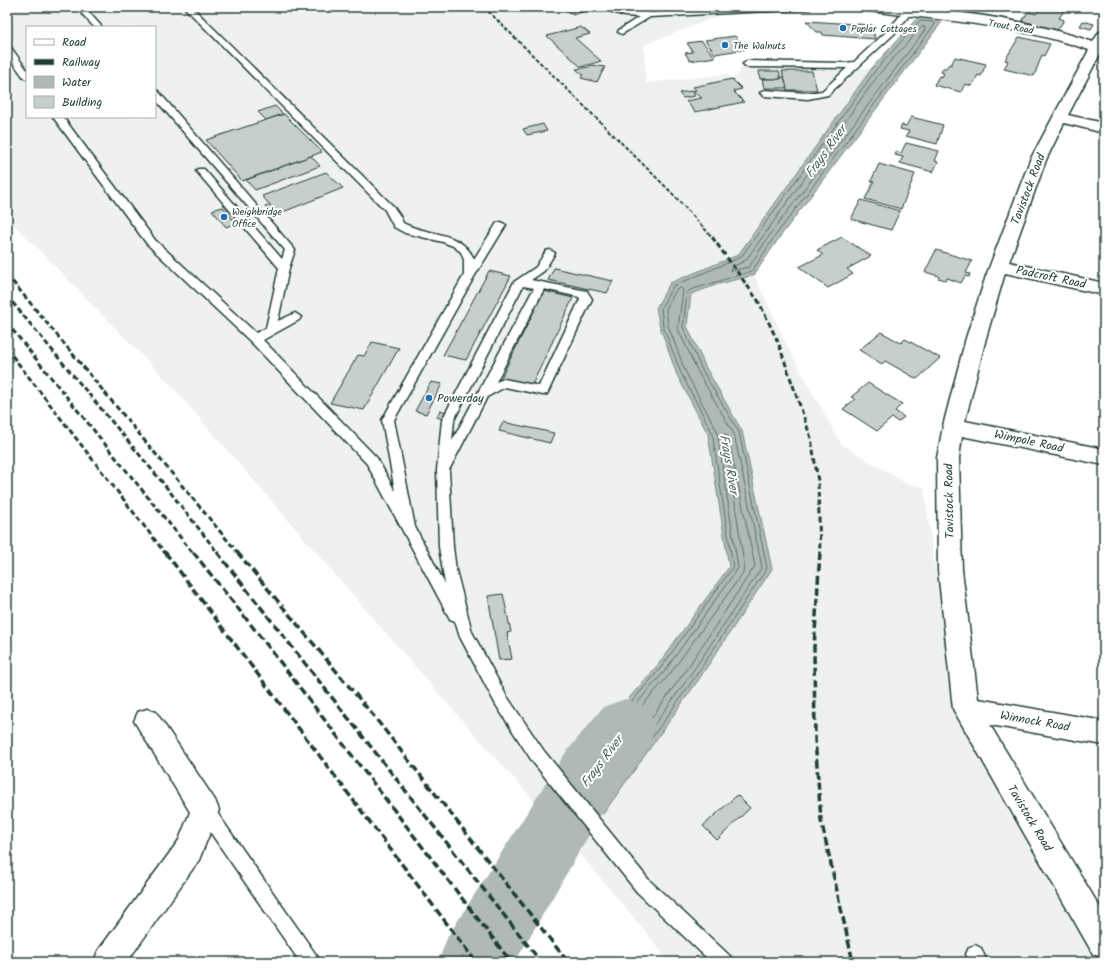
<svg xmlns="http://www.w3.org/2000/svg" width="1111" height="969" viewBox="0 0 1111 969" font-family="Kalam,sans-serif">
  <rect width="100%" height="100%" fill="#fff"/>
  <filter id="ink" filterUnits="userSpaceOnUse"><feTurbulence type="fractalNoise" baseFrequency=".025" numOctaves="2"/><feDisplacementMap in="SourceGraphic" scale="8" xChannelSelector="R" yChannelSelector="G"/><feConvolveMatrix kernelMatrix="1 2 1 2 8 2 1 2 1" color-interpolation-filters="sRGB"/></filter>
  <g filter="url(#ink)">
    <path fill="#eef1f0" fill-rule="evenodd" d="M7 7H840L841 9 804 8 732 11 644 45 646 83 727 74 732 79 739 74 740 68H872L739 255 754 275 792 355 841 444 907 484 924 487 934 561 959 707 1103 962H668L655 943 561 831 445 701 170 384 7 217ZM27 27H155V117H27Z"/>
    <path fill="#afbab7" stroke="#758883" d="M919 16 944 19 779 238 754 275 719 284 691 294 687 326 706 368 742 431 772 569 697 682 603 814 568 768 657 666 729 567 708 434 677 375 660 327 656 308 670 283 738 255 872 68Z"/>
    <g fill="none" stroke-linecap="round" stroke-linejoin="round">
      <g stroke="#596f68" stroke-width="1">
        <path d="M920 21 933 22 935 24 775 236 752 271 690 290 687 293 683 327 702 370 739 432 767 568 693 680 604 805H602L574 768 660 669 733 567 712 432 681 373 663 326 661 308 673 286 741 257 875 71Z"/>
        <path d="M922 27H925V30L771 233 749 267 730 271 731 268 746 260 879 74Z"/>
        <path d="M681 288 683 290 678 329 698 372 734 434 762 567 689 677 602 797 580 768 664 672 738 568 717 431 685 371 668 325 666 309 676 290Z"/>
        <path d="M725 434 728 436 755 566 684 673 602 787 588 768 669 675 743 573 744 565Z"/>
      </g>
      <path fill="#afbab7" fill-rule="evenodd" d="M625 699 647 707 656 728 647 749 610 799 515 962H438L448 936 564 755 603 707Z"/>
    </g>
    <g fill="#c7cfcc" stroke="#1f3d34">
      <path d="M561 7H585L589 10 572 15Z"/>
      <path d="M1042 7H1067L1059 18 1064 20 1058 30 1022 21 1028 12 1036 14Z"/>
      <path d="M806 21 872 25 875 39 823 35 822 32H817Z"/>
      <path d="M1083 21 1094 24 1091 29 1080 26Z"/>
      <path d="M581 27 590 34 575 38 601 61 581 67 547 36Z"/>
      <path d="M735 36 746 49 715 54 705 40Z"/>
      <path d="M1019 37 1050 44 1044 56 1042 55 1034 76 1004 69 1008 61 1005 60Z"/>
      <path d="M702 41 715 57 690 61 685 53 693 52 687 43Z"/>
      <path d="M955 57 986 64 981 76 978 75 972 86 965 84 961 92 934 85 939 76 942 77 944 73 941 72 943 68H946L949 64 951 65Z"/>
      <path d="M591 65 605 67 597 82 581 78 583 75 576 69 589 67Z"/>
      <path d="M759 71H779L781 79H760Z"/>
      <path d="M782 71H812L817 90H787Z"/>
      <path d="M781 77H784L787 88H764L762 79H781Z"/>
      <path d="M732 79 742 89 733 91 744 102 695 112 686 101 702 98 693 91 696 90 693 87Z"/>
      <path d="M691 91 695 96 683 98 679 93Z"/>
      <path d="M275 106 283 114 266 120 258 112Z"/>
      <path d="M284 114 322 152 242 181 206 140Z"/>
      <path d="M911 117 943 125 937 144 906 136 909 131 900 129 902 125 906 126Z"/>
      <path d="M543 124 547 131 527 135 523 129Z"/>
      <path d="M906 143 939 151 935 161 938 162 933 172 900 163 903 157 895 155 897 151 901 153Z"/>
      <path d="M311 156 320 166 255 190 246 180Z"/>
      <path d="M879 164 915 174 901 209 865 199 874 182 871 181Z"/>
      <path d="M326 172 343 188 278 214 262 196Z"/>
      <path d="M861 200 900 211 891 230 851 219Z"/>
      <path d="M270 205 278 213 273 216 265 207Z"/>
      <path d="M223 207 236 223 226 227 212 210Z"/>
      <path d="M842 237 871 256 847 269 853 274 828 288 799 267 823 255 817 250Z"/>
      <path d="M936 250 972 261 966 273 970 274 969 277 965 276 961 283 947 278 946 280 938 278 939 276 925 272Z"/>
      <path d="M554 268 613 281 607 293 548 280Z"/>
      <path d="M489 271 511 276 466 360 443 355Z"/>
      <path d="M544 291 573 298 532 385 501 378Z"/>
      <path d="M881 332 901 343 905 339 940 358 917 379 885 361 882 364 859 350Z"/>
      <path d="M372 342 399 348 364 410 330 403 358 355 364 356Z"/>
      <path d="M431 382 442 384 426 414 415 411Z"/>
      <path d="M868 383 902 404 895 411 904 417 898 422 892 418 877 431 843 409 855 399 851 397Z"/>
      <path d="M440 410 447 412 443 419 437 417Z"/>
      <path d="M503 422 554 433 550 443 499 431Z"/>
      <path d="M503 594 511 632 507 633 512 659 499 660 488 596Z"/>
      <path d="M737 795 750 808 717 840 703 826Z"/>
    </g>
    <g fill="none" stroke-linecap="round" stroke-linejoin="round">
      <defs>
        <g id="lane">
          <path d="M76 7H84L102 27H94Z"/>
          <path d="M184 7H192L393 206 400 216 403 223C427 236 461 230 474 259L497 223 501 222 506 225 474 277 394 420 415 527 445 584 439 547 437 470 442 420 514 282 536 267 546 251 550 250 555 253 544 271 531 280 587 291 592 299 547 394 543 395 505 387 487 397 449 470 453 547 456 570 472 632 506 695 544 751 649 880 730 956 733 962H711L637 892 532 761 496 705 460 637 455 621 450 619 367 464 251 342 147 244 53 117H63L155 240 256 333 266 328 279 268 198 173 196 171 198 169H204L282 259 285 250 155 99V90L158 91 295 250 289 268 278 321 295 313 301 317 299 320 263 340 377 458 395 491 382 420 464 275V260L461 252 453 246 443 242 405 233 394 227 385 210ZM523 286 534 288 452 441 454 420ZM544 289 579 297 580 299 539 386 504 379 496 382Z"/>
          <path d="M597 7H610L635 12 625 7H636L649 13 762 7H814L810 9 650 17 622 34 618 32 619 30 639 17 625 16Z"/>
          <path d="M905 10 912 12 894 34 828 95 808 99 764 96 760 93 764 90 808 93 822 91 847 68 747 67 743 64 747 61 844 63 854 62 888 30Z"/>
          <path d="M7 46H10L27 70V79L24 78 7 54Z"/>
          <path d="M205 802 211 804 317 956 320 962H300L199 816 197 810 199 804Z"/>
          <path d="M975 945 981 948 987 962H969L966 954 969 948Z"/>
        </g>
        <g id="street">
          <path d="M861 7C938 7 1020 17 1093 42L1099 32 1104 31V55L1100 54 1068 115 1104 123V133L1064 123 1046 160 1009 262 1104 283V295L1005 273 986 338 965 421 1104 449V465L962 436 959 458 962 570 978 699 1104 721V745L990 725 1104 914V958L1093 954 953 709 938 570 937 458 943 426 966 338 986 276 1030 160 1089 50C1018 25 942 20 868 11L863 10Z"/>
          <path d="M147 709 156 712 215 800 219 810 199 860 127 962H94L98 951 179 840 190 812 134 721 138 712Z"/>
        </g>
      </defs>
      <use href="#lane" stroke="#1f3d34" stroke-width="3"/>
      <use href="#street" stroke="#1f3d34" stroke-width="3"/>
      <use href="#lane" fill="#fff" fill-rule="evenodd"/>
      <use href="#street" fill="#fff" fill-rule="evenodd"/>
      <path stroke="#1f3d34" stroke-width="2" stroke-dasharray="4 2" stroke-linecap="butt" d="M484 7 669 190 713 238"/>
      <g stroke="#1f3d34" stroke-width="3" stroke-dasharray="5.5 3" stroke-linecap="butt">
        <path d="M712 237 759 302 778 342 811 438 818 481 820 553"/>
        <path d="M7 275 238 553"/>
        <path d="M7 296 163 483 218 553"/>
        <path d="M7 323 193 553"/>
        <path d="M7 349 165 553"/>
      </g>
      <g stroke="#1f3d34" stroke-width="3.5" stroke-dasharray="8 3.5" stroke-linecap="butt">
        <path d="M165 552 476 962"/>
        <path d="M193 552 267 645 511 962"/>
        <path d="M217 552 541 962"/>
        <path d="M237 552 372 714 568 962"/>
        <path d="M820 552 814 648 815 739 821 820 853 962"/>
      </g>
    </g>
  </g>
  <g fill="#1f6fb2" stroke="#fff" stroke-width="1.5">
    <circle cx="843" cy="28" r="4"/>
    <circle cx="725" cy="45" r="4"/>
    <circle cx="224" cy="217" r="4"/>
    <circle cx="429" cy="398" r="4"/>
  </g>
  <g text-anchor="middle" stroke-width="4" stroke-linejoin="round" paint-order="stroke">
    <g font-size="10" fill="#1f3d34" stroke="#fff">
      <text transform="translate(1011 26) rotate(10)" y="4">Trout Road</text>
    </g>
    <g font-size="10" fill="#1f3d34" stroke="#fff" text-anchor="start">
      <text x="851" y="32">Poplar Cottages</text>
      <text x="733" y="49">The Walnuts</text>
      <text x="232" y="215">Weighbridge<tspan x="232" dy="12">Office</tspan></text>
    </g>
    <g font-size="12" fill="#1f3d34" stroke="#fff">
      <text transform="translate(1028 189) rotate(-69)" y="4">Tavistock Road</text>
      <text transform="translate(1051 277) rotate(12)" y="4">Padcroft Road</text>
      <text transform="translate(1029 441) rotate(12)" y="4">Wimpole Road</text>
      <text transform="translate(949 501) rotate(-91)" y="4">Tavistock Road</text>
      <text transform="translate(1035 721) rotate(10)" y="4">Winnock Road</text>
      <text transform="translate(1030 818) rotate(59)" y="4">Tavistock Road</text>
    </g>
    <g font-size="12" fill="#1f3d34" stroke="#fff" text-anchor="start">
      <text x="437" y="402">Powerday</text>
    </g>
    <g font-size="13" font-style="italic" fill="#4a625b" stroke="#fff">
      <text transform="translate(825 151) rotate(-54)" y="5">Frays River</text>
      <text transform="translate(730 464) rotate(80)" y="5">Frays River</text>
      <text transform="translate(601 761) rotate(-53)" y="5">Frays River</text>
    </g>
  </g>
  <rect width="1111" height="969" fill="none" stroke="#fff" stroke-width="24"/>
  <rect x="12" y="12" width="1087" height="945" fill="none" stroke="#1f3d34" stroke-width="1.5" filter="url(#ink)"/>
  <rect x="26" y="26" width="130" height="92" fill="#ffffff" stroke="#a5b1ae"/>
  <rect x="34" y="39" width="20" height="6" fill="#ffffff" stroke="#a5b1ae"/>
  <text x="62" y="46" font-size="12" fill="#1f3d34">Road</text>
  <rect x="34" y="59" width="20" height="6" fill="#1f3d34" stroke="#a5b1ae"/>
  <text x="62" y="66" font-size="12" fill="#1f3d34">Railway</text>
  <rect x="34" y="76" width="20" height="12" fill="#afbab7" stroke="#a5b1ae"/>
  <text x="62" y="86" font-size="12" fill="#1f3d34">Water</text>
  <rect x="34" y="96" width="20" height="12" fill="#c7cfcc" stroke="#a5b1ae"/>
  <text x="62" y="106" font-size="12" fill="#1f3d34">Building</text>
</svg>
